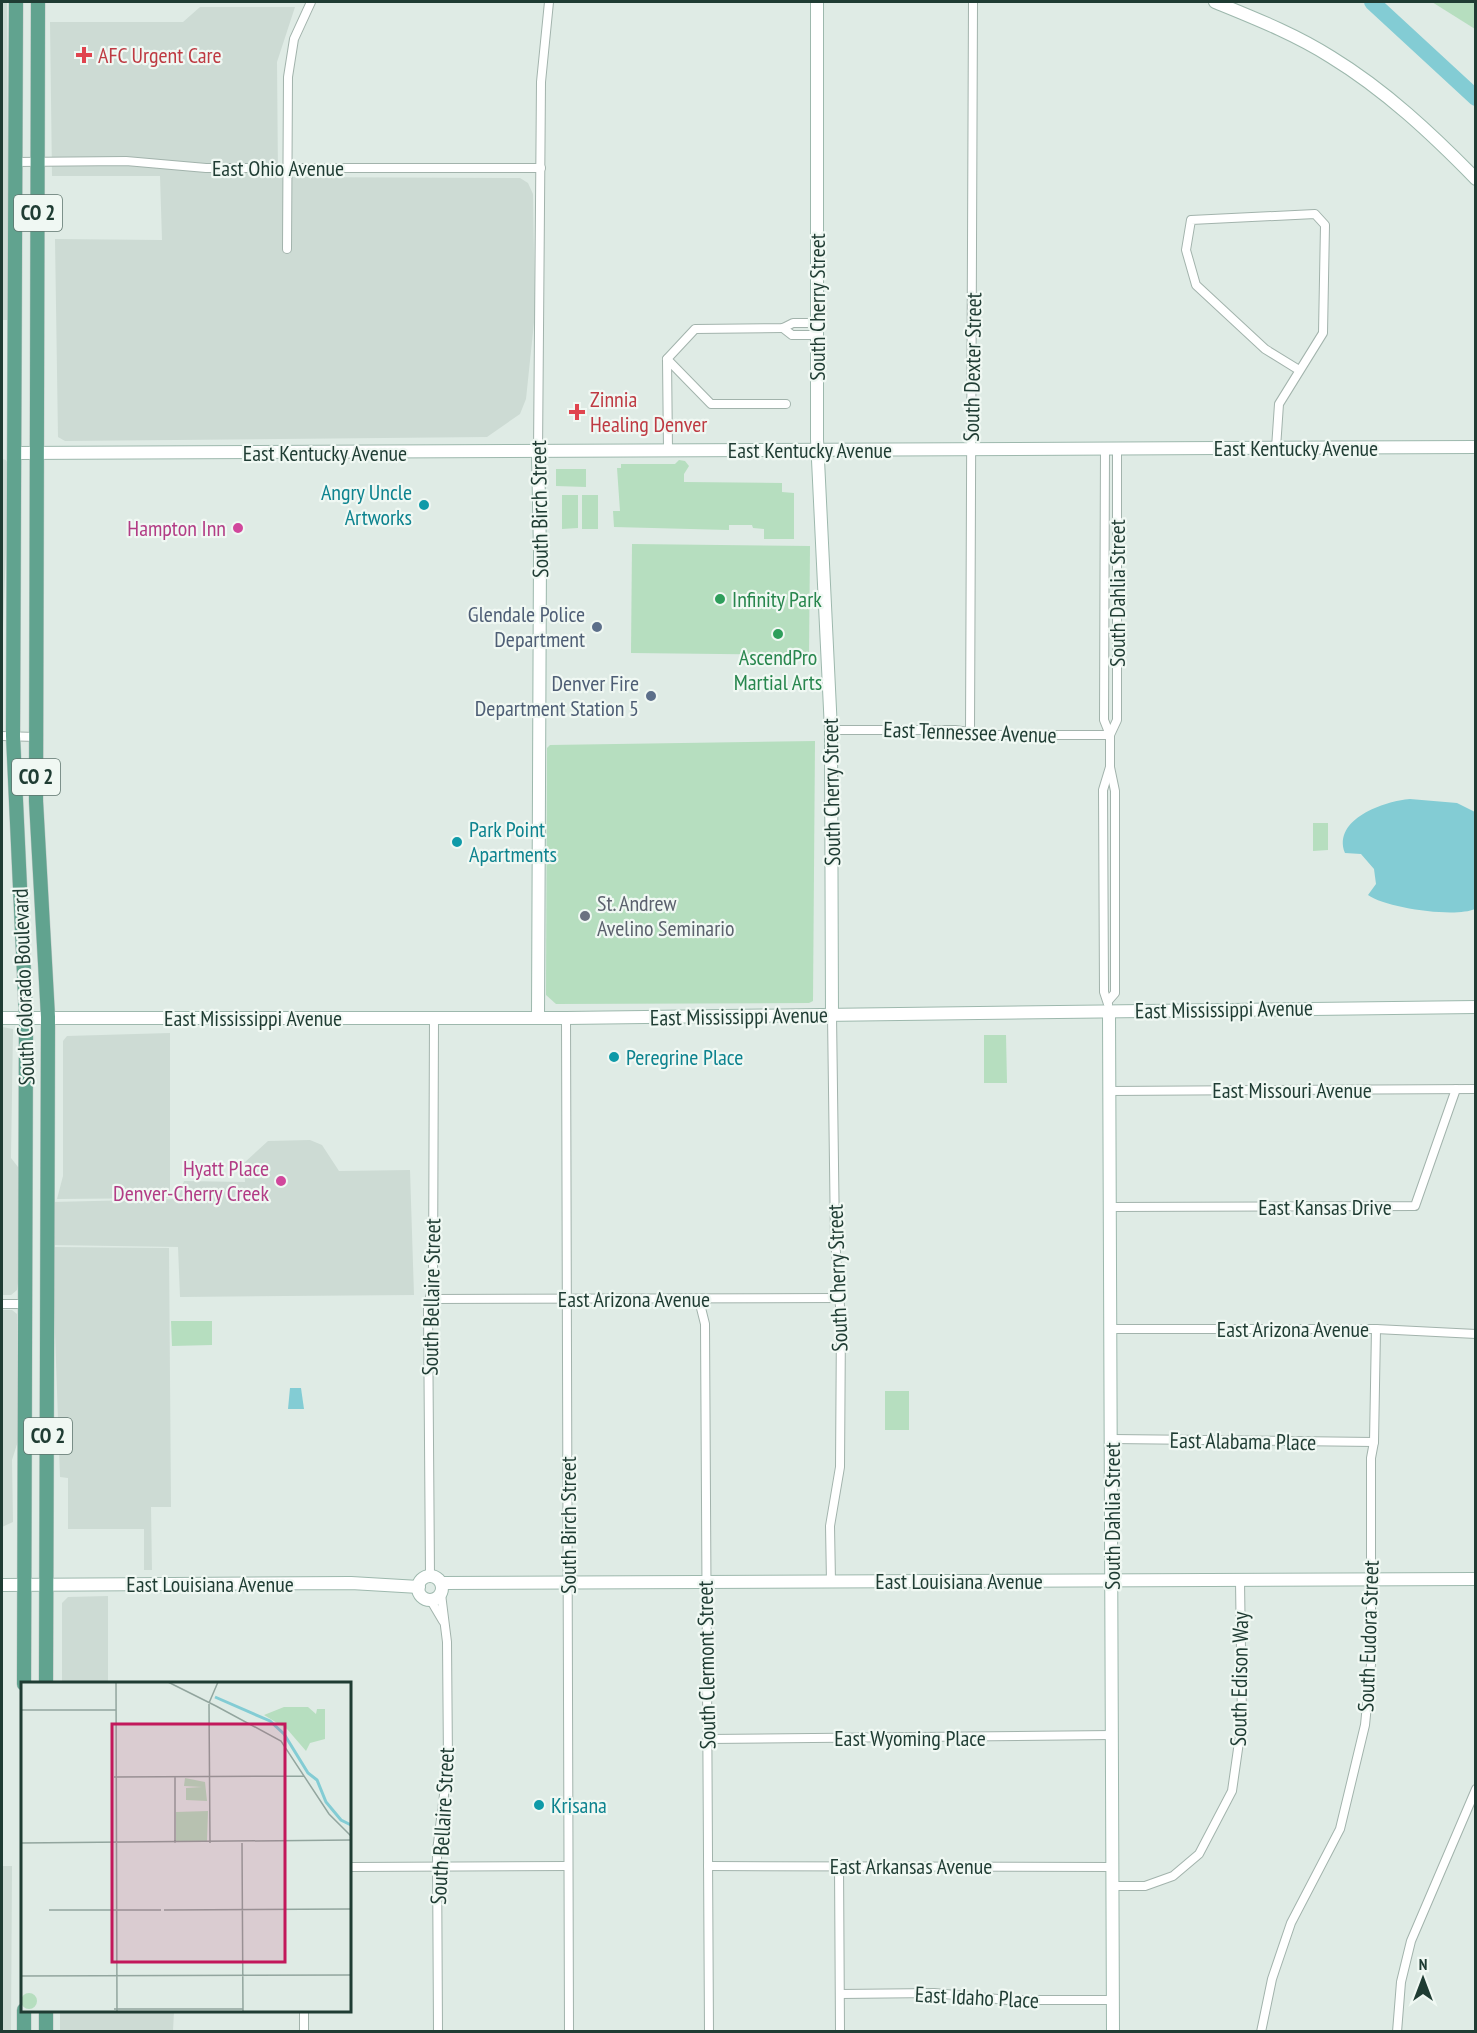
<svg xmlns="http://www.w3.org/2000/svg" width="1477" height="2033" viewBox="0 0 1477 2033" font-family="'PT Sans Narrow',sans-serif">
  <rect width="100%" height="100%" fill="#dfebe5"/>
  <g fill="#cddbd4">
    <path d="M2 2H7L9 320H2Z"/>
    <path d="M200 7H295L277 62 278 177 520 178 528 183 533 194 535 313 526 399 520 414 487 437 65 441 58 437 55 239 162 240 160 176H52L50 22H183Z"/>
    <path d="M2 459 6 460 9 466 2 658Z"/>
    <path d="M2 1027 13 1029 11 1158 18 1167V1283L17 1290 11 1295H2Z"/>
    <path d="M170 1033V1198L57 1199 63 1176V1041L67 1036Z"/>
    <path d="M310 1140 322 1145 339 1171 410 1170 414 1295 180 1297 178 1247 51 1245 52 1202 178 1199 184 1181 245 1182 244 1163 268 1141Z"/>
    <path d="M52 1247 169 1248 171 1507H151L152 1570H144V1529H68V1478L60 1477Z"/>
    <path d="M2 1310H12L17 1314 18 1441 12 1460 13 1522 2 1527Z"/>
    <path d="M108 1596V1683H62V1603L68 1597Z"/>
    <path d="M2 1866H12L11 2031H2Z"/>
    <path d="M60 2011H174L173 2031H60Z"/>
  </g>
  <g fill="#b6debf">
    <path d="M1432 2H1475V29Z"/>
    <path d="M679 460 685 461 689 466 684 474V482L782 483V492L794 493V539H764V529L753 528 752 525H729V530L614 527 613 511H620L617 468H621V464H675Z"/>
    <path d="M556 469H586V487L556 486Z"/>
    <path d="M562 495H578V528L562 529Z"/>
    <rect x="582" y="495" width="16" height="34"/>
    <path d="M632 544 810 546 809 655 631 653Z"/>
    <path d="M815 741 813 1001 809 1003 556 1004 546 995 547 748 550 745Z"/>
    <path d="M1313 823H1328V850L1313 851Z"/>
    <path d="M984 1035H1006L1007 1083H984Z"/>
    <path d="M171 1321H212V1345L172 1346Z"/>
    <rect x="885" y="1391" width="24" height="39"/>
  </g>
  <g fill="#83ccd4">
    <path d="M1410 799 1457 803 1475 812V909C1455 918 1386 908 1368 895L1376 884 1374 869 1361 854 1345 853C1332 819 1385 801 1410 799Z"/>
    <path d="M290 1388H301L304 1409H288Z"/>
  </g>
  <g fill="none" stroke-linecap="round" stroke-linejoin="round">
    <path stroke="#83ccd4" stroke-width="16" d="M1372 2 1476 98"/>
    <defs>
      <g id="street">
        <path d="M16 162 126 161 206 168H541"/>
        <path d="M287 249 288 77 294 39 311 2"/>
        <path d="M783 328 792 335H817"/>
        <path d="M667 359 711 404H786"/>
        <path d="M1276 448 1279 404 1323 333 1325 225 1315 214 1191 220 1186 250 1196 285 1265 349 1299 370"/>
        <path d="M1105 449 1104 720 1110 735V767L1115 791V993L1108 1001"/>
        <path d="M668 450 667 359 695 329 783 328 793 323H817"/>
        <path d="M538 453 541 82 549 2"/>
        <path d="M831 730H955L989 735H1110"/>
        <path d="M970 733 973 2"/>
        <path d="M1110 735 1117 720V449"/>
        <path d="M2 736 36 737"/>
        <path d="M1108 1004 1104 992 1103 790 1110 767"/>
        <path d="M566 1018 569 2032"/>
        <path d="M1109 1091 1476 1089"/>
        <path d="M1110 1207 1415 1206 1456 1089"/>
        <path d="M430 1299 839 1298"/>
        <path d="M699 1300 705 1324 709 2032"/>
        <path d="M2 1304H25"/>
        <path d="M1111 1329H1376L1476 1334"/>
        <path d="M1112 1439 1374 1442"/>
        <path d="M430 1576 428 1308 433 1282 434 1018"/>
        <path d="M831 1582 830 1526 840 1467 841 1320 835 1239 832 1015"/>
        <path d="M430 1599 443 1621"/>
        <path d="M708 1739 1113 1735"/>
        <path d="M839 1865 840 2032"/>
        <path d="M708 1866 1114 1867"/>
        <path d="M350 1867 568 1866"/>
        <path d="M1114 1886H1145L1173 1876 1199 1854 1232 1791 1242 1721 1240 1581"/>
        <path d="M840 1994 934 1993 1008 2000H1113"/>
        <path d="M304 2010V2032"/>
        <path d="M438 2032 437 1851 448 1763 447 1642 441 1594"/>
        <path d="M1261 2032 1272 1979 1291 1923 1340 1829 1365 1725 1371 1664V1458L1374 1442 1376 1329"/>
        <path d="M1397 2032 1401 1982 1411 1941 1476 1789"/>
      </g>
      <g id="secondary">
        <path d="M817 2V439L831 730 832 1015"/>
        <path d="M1215 2C1254 18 1295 34 1331 57 1385 90 1432 134 1476 179"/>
        <path d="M16 453 1476 447"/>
        <path d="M538 453 540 552 538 1018"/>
        <path d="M1109 1012 1113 2032"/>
        <path d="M2 1018H566L1476 1007"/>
        <circle cx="430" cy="1588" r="12"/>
        <path d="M442 1583 1476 1579"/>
        <path d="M2 1585 351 1583 419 1587"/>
      </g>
      <g id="primary">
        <path d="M16 2 13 736 26 1017 24 1684"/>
        <path d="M38 2 36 801 48 1017 46 1684"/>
        <path d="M46 2010V2032"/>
        <path d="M24 2032V2010"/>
      </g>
    </defs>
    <use href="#street" stroke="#a2b3ac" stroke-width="10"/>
    <use href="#secondary" stroke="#9db8ad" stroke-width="14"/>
    <use href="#primary" stroke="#c0c8c6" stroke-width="15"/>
    <use href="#street" stroke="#fff" stroke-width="8"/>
    <use href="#secondary" stroke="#fff" stroke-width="12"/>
    <use href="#primary" stroke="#61a38f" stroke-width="14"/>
  </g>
  <g fill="#e0444e" stroke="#f0f8f3" stroke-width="2">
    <path d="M81 46h6v6h6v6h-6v6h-6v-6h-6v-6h6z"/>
    <path d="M574 403h6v6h6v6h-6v6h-6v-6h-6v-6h6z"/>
  </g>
  <g fill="#0f9aa8" stroke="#f0f8f3" stroke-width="2">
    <circle cx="424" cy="505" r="6"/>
    <circle cx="457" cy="842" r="6"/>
    <circle cx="614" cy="1057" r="6"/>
    <circle cx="539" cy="1805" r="6"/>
  </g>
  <g fill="#d1479c" stroke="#f0f8f3" stroke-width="2">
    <circle cx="238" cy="528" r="6"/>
    <circle cx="281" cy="1181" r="6"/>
  </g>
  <g fill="#2e9e5b" stroke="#f0f8f3" stroke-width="2">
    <circle cx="720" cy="599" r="6"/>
    <circle cx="778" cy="634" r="6"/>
  </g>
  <g fill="#5c6f8a" stroke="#f0f8f3" stroke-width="2">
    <circle cx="597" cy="627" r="6"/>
    <circle cx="651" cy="696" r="6"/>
  </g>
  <circle fill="#6b7280" stroke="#f0f8f3" stroke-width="2" cx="585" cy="916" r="6"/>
  <g text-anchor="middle" stroke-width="4.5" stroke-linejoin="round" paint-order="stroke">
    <g fill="#f0f8f3" stroke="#5e746d" stroke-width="1.5">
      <rect x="14" y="195" width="48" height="36" rx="4.5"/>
      <rect x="12" y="759" width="48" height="36" rx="4.5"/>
      <rect x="24" y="1418" width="48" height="36" rx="4.5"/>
    </g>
    <g font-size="21" font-weight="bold" fill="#1f3c33">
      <text x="38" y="220">CO 2</text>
      <text x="36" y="784">CO 2</text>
      <text x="48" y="1443">CO 2</text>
    </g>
    <g font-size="22" fill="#be3a42" stroke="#f0f8f3" text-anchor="start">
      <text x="98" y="63">AFC Urgent Care</text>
      <text x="590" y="407">Zinnia<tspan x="590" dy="25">Healing Denver</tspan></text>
    </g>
    <g font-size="22" fill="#1f3c33" stroke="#f0f8f3">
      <text x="278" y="176">East Ohio Avenue</text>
      <text transform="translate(817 307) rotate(-90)" y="8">South Cherry Street</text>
      <text transform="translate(972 367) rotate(-89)" y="8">South Dexter Street</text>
      <text x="1296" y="456">East Kentucky Avenue</text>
      <text x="810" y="458">East Kentucky Avenue</text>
      <text x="325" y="461">East Kentucky Avenue</text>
      <text transform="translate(539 509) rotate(-91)" y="8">South Birch Street</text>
      <text transform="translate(1117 593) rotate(-90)" y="8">South Dahlia Street</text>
      <text transform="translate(970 732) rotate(2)" y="8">East Tennessee Avenue</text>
      <text transform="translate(831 792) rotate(-91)" y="8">South Cherry Street</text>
      <text transform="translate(23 987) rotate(-92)" y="8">South Colorado Boulevard</text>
      <text transform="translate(1224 1009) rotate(-1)" y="8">East Mississippi Avenue</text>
      <text transform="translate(739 1016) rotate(-1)" y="8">East Mississippi Avenue</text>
      <text x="253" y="1026">East Mississippi Avenue</text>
      <text x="1292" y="1098">East Missouri Avenue</text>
      <text x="1325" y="1215">East Kansas Drive</text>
      <text transform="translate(837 1278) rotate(-92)" y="8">South Cherry Street</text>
      <text transform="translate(431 1297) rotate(-89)" y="8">South Bellaire Street</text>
      <text x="634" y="1307">East Arizona Avenue</text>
      <text x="1293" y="1337">East Arizona Avenue</text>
      <text transform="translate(1243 1441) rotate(1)" y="8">East Alabama Place</text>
      <text transform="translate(1112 1516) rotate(-90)" y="8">South Dahlia Street</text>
      <text transform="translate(568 1525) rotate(-90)" y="8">South Birch Street</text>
      <text x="959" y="1589">East Louisiana Avenue</text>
      <text x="210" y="1592">East Louisiana Avenue</text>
      <text transform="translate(1368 1636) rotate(-88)" y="8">South Eudora Street</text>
      <text transform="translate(706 1665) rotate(-91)" y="8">South Clermont Street</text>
      <text transform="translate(1239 1679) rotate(-89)" y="8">South Edison Way</text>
      <text x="910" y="1746">East Wyoming Place</text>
      <text transform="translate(442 1826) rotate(-87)" y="8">South Bellaire Street</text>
      <text x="911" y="1874">East Arkansas Avenue</text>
      <text transform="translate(977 1997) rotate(3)" y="8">East Idaho Place</text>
    </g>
    <g font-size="22" fill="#0d838f" stroke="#f0f8f3" text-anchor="start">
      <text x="412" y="500" text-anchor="end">Angry Uncle<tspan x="412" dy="25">Artworks</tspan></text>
      <text x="469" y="837">Park Point<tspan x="469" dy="25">Apartments</tspan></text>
      <text x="626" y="1065">Peregrine Place</text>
      <text x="551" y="1813">Krisana</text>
    </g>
    <g font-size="22" fill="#b23c85" stroke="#f0f8f3" text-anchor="end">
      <text x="226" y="536">Hampton Inn</text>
      <text x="269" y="1176">Hyatt Place<tspan x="269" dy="25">Denver-Cherry Creek</tspan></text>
    </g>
    <g font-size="22" fill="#27864d" stroke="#f0f8f3" text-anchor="start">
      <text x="732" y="607">Infinity Park</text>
      <text x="778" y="665" text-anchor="middle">AscendPro<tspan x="778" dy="25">Martial Arts</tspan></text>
    </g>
    <g font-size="22" fill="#4e5e75" stroke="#f0f8f3" text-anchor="end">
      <text x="585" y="622">Glendale Police<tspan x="585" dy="25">Department</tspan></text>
      <text x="639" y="691">Denver Fire<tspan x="639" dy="25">Department Station 5</tspan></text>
    </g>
    <g font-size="22" fill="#5b616d" stroke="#f0f8f3" text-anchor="start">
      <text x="597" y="911">St. Andrew<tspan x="597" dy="25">Avelino Seminario</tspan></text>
    </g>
  </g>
  <g transform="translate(21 1682)">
    <rect width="330" height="330" fill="#dfebe5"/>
    <path d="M263 25H287L295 32 296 27H304V57L289 61 285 69 266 47 243 33ZM164 96 184 100 186 119 165 118V106L181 105 163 104ZM187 129 186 159H155V130ZM0 319a8 8 0 1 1 16 0a8 8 0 1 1-16 0Z" fill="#b6debf"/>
    <path fill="none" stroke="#83ccd4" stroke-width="3" d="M194 15 249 39 263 52 287 91 296 98 305 120 320 138 330 143"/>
    <path fill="none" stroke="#92a59e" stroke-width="1.5" d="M95 0 96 330M147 0 195 24M188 21 197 0M188 22 189 161M195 24 260 59 308 132 330 154M0 28H95M93 95 283 94M154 95V161M0 161 330 158M221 161 222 330M28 228H140M143 228 330 227M0 294 330 293M93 327H222"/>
    <path fill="#c2185b" fill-opacity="0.15" stroke="#c2185b" stroke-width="3" d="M91 42H264V280H91Z"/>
    <rect width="330" height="330" fill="none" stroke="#1f3c33" stroke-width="3"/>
  </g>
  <rect width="1477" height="2033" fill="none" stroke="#1f3c33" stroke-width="6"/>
  <g transform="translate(1423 1979)" stroke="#f0f8f3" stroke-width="4.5" paint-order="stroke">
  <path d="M0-4.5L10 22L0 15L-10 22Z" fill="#1f3c33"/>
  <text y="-9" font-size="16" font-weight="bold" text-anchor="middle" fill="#1f3c33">N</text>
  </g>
</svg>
